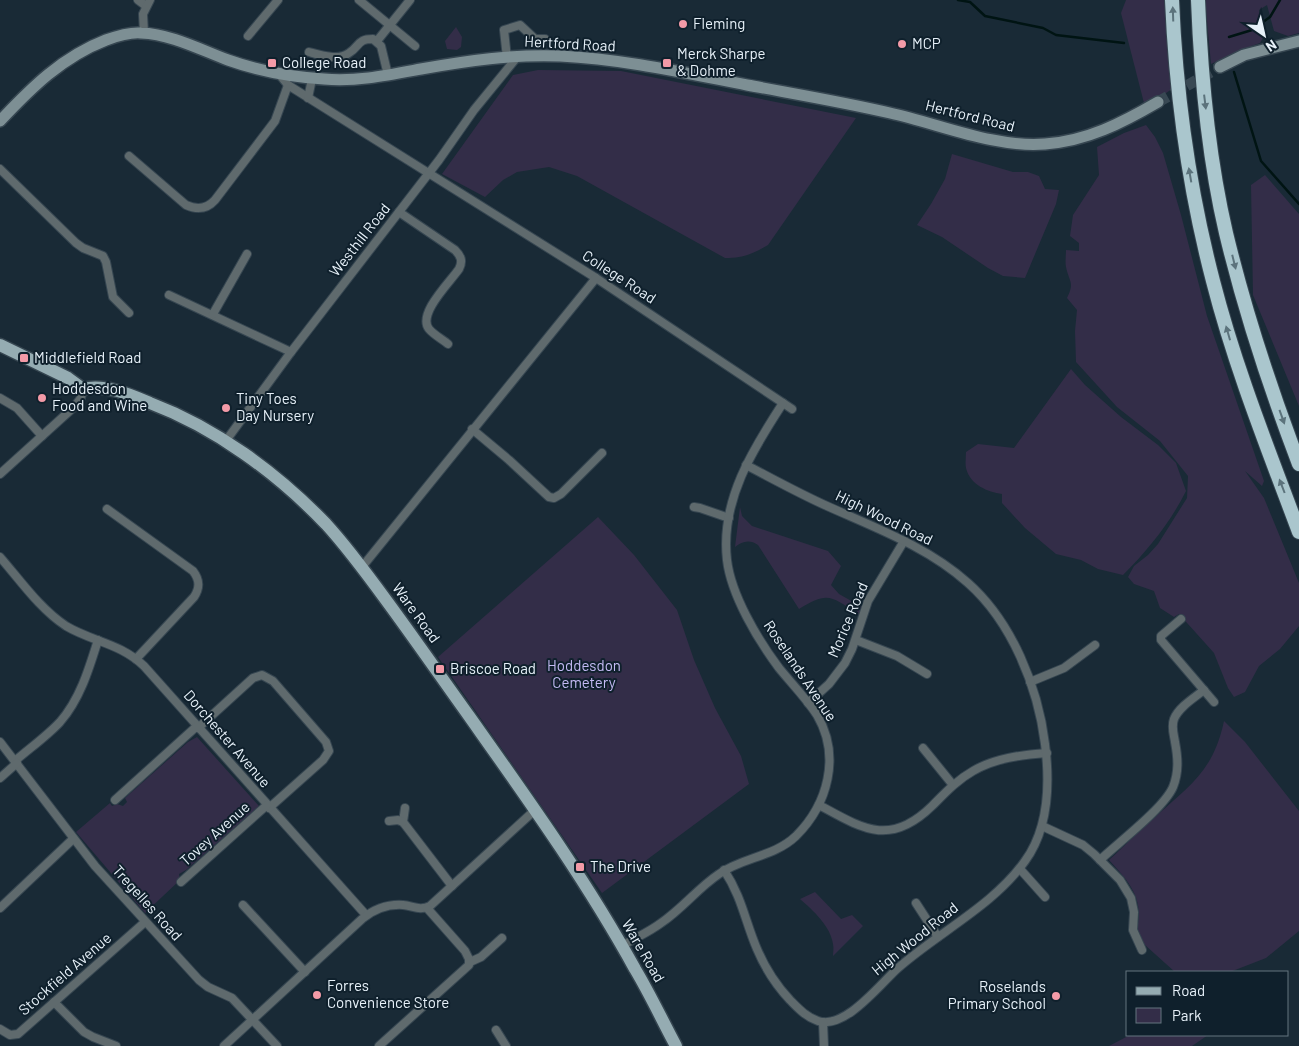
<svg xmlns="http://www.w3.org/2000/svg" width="1299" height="1046" viewBox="0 0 1299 1046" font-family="Barlow,sans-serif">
  <rect width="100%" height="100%" fill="#192a36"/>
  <g fill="#332d48">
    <path d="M1126 0H1166L1172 89 1145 107 1121 13Z"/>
    <path d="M1205 0H1299V33L1288 36 1274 31 1267 5 1259 10 1264 36 1260 43 1243 49 1211 64Z"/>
    <path d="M456 27 462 37 461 47 457 50 447 49 445 41Z"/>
    <path d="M538 70 621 71 856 118 768 245C752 254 744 258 725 258L577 176 549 167 517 172 503 180 485 197 442 174 513 75Z"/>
    <path d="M1146 125 1155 137 1163 153 1181 215 1207 316 1264 481 1262 486 1245 471 1264 498 1299 583V626L1280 649 1259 666 1245 692 1234 697 1228 688 1214 653 1179 614 1174 617 1160 608 1154 591 1134 584 1128 577 1134 566 1148 555 1158 544 1187 498 1188 476 1160 441 1117 407 1076 362 1075 331 1077 310 1067 298C1075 282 1069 282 1066 267 1065 262 1066 255 1066 250L1079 251V243L1070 236 1073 215 1099 175 1097 147 1124 133Z"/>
    <path d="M952 154 1013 172H1028L1039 176 1045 189 1059 190 1056 204 1025 278 1003 276 988 268 942 237 917 225 931 204 945 179Z"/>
    <path d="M1265 175 1299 214V406L1253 295 1251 185Z"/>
    <path d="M1071 369 1085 385 1121 417 1158 445 1176 463 1186 491C1170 523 1148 550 1123 575L1098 569 1081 560 1056 554 1025 528 1002 503V494C988 492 970 485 966 468 965 463 966 457 966 452L978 444 1014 448Z"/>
    <path d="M740 507 742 516 752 526 828 551 841 566 831 585 839 594 862 607 859 614C831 597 829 590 799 609L758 545C750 539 742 541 735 547Z"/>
    <path d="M598 517 634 555 677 610 694 660 715 708 741 756 749 784 602 893 438 657Z"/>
    <path d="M1224 721 1245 742 1299 811V931L1266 958 1230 972H1175L1135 936C1146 901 1132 885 1109 860 1124 847 1138 831 1154 818 1190 785 1213 772 1224 721Z"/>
    <path d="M197 737 259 806 186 870 179 874 180 880 145 913 76 832 110 803 112 806 117 804 123 806 127 802 125 798 188 742Z"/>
    <path d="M815 892 841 919 852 915 863 926 833 956C833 953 834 948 833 944 831 927 813 910 800 899Z"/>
    <path d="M1130 1035H1208L1192 1046H1109Z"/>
  </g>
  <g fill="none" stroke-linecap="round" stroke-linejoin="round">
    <g stroke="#001413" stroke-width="2.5">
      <path d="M958 0 970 2 985 16 1043 28 1056 35 1124 43"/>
      <path d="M1229 37 1252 30 1270 17 1280 0"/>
      <path d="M1234 72 1261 161 1299 204"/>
    </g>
    <path stroke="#384853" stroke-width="11" stroke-dasharray="11 5.5" stroke-linecap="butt" d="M1158 102 1220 67"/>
    <defs>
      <g id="street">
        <path d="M138 0 146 6"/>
        <path d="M359 0 415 46"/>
        <path d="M144 33 143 14 150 0"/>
        <path d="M248 36 278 0"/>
        <path d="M377 41 410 0"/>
        <path d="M309 52C320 55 339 61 349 53 360 46 357 39 373 39L381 46 388 75"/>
        <path d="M507 58 504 30 520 25 535 39H545"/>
        <path d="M279 74 288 85 596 278 792 409"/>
        <path d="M308 98 312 79"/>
        <path d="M129 156 186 205C197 210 207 209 215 200L275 121 288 85"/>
        <path d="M0 169 76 243 83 248 103 256 106 262 113 297 129 313"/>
        <path d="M399 212 455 250C461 256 463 261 459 269 450 282 417 314 429 329 434 335 442 339 448 344"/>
        <path d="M169 295 291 352"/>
        <path d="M213 314 247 254"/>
        <path d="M0 398 17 408 42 436"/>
        <path d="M472 429 509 460 549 497 554 498 561 494 602 453"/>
        <path d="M225 442 291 352 439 160 474 110 518 56"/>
        <path d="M0 474 74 407 81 398 83 389"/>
        <path d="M694 507 700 508 729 518"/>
        <path d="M107 509 193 571C200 580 200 588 194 597L136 659"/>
        <path d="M0 557C20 580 40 609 66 626 93 642 120 643 144 666L366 915"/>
        <path d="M362 567 596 278"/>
        <path d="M1181 619 1161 636V640L1214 702"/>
        <path d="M856 640 897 656 927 674"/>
        <path d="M1030 682 1064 668 1095 645"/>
        <path d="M808 703 829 684 845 663 852 649 868 601 904 541"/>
        <path d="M198 728 253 678 262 675 273 681 326 742 329 751 323 760 269 808"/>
        <path d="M0 742 95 866 199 980 208 987 232 998 277 1046"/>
        <path d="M923 748 953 785"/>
        <path d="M15 761C30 748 47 736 60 722 80 699 89 669 98 640"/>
        <path d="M0 778 17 763"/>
        <path d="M115 800 197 726"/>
        <path d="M819 805C863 829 890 847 932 806 945 793 957 780 973 771 995 758 1021 755 1047 753"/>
        <path d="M405 808 403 822 452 886"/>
        <path d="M389 821 398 820 403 822"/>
        <path d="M1042 826 1083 845 1094 854 1120 880 1131 898 1134 912 1133 930 1142 950"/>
        <path d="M1100 860C1118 843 1164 808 1173 787 1179 772 1178 758 1175 742 1174 735 1171 727 1174 719 1179 707 1194 698 1204 690"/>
        <path d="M1020 869 1045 897"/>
        <path d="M724 870C742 897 745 921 757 949 765 968 776 985 790 1000 798 1008 806 1017 818 1021 845 1030 880 984 898 968 939 932 994 905 1025 861 1049 828 1050 783 1045 744 1038 687 1012 622 968 583 928 547 876 528 827 506 800 494 773 479 746 465"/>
        <path d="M181 882 267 805"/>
        <path d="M916 903 938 937"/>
        <path d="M243 905 305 972"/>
        <path d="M0 908 73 839"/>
        <path d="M622 946C635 938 649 932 661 923 682 909 698 888 719 874 743 857 774 857 796 836 828 804 841 756 817 715 806 698 792 684 779 668 758 640 731 595 727 560 720 501 753 449 783 403"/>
        <path d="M470 962 481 957 502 938"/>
        <path d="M54 1002 84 1032 93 1037 116 1046"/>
        <path d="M823 1022 824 1046"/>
        <path d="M0 1029 10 1035 18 1034 145 922"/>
        <path d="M496 1030 506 1046"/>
        <path d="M224 1046 362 919C373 910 388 904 403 905 413 906 420 911 430 906L535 810"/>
        <path d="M379 1046 469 965V959L465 951 427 908"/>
      </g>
      <g id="secondary">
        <path d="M1220 67 1244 55 1299 41"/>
        <path d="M0 121C31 88 62 57 106 40 117 36 129 32 141 33 171 34 201 50 228 60 259 71 291 77 324 79 356 82 389 75 421 69 466 61 513 54 560 56 623 59 685 73 747 85 795 94 843 102 890 113 940 124 994 148 1045 144 1087 141 1122 123 1158 102"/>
      </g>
      <path id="primary" d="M0 345 68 378 83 389C104 383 131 395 150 403 216 428 277 473 326 524 348 548 367 574 386 600 414 638 441 677 469 716 527 798 586 880 635 969 650 994 662 1020 676 1046"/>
      <g id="highway">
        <path d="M1172 0C1176 95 1189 189 1213 281 1235 367 1268 449 1299 532"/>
        <path d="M1198 0C1201 78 1208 156 1226 233 1245 312 1270 388 1299 464"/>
      </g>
    </defs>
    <use href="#street" stroke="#364651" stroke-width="10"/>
    <use href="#secondary" stroke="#364651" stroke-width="14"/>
    <use href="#primary" stroke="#364651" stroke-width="15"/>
    <use href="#highway" stroke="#364651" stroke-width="16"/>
    <use href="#street" stroke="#5f6a6d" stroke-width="8"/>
    <use href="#secondary" stroke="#7d8f94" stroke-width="11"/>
    <use href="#primary" stroke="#95acb2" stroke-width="12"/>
    <use href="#highway" stroke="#aac6cd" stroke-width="14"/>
  </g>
  <defs><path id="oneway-solid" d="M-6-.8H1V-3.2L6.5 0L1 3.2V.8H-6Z" transform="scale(1.25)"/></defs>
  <g fill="#5c737c">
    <use href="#oneway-solid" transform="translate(1173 14) rotate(-92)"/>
    <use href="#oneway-solid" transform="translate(1205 102) rotate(83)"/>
    <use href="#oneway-solid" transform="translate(1190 175) rotate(-100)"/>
    <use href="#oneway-solid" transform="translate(1234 262) rotate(76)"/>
    <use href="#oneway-solid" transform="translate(1228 333) rotate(-106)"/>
    <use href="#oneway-solid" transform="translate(1282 417) rotate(70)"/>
    <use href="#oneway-solid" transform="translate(1282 486) rotate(-111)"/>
  </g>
  <g fill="#f39aa7" stroke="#0f202c" stroke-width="2">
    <circle cx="683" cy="24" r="5"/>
    <circle cx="902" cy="44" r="5"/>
    <rect x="267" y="58" width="10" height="10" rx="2.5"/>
    <rect x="662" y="58" width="10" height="10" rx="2.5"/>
    <rect x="19" y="353" width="10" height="10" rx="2.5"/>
    <circle cx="42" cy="398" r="5"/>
    <circle cx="226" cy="408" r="5"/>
    <rect x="435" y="664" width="10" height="10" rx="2.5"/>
    <rect x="575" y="862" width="10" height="10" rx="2.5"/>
    <circle cx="317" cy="995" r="5"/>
    <circle cx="1056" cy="996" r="5"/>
  </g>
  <g text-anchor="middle" stroke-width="4" stroke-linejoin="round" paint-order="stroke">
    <g font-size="15" fill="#e7f1f9" stroke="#0f202c" text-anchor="start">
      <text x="693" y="29">Fleming</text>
      <text x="912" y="49">MCP</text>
      <text x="677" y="59">Merck Sharpe<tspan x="677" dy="17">&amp; Dohme</tspan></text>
      <text x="282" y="68">College Road</text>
      <text x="34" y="363">Middlefield Road</text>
      <text x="52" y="394">Hoddesdon<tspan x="52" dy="17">Food and Wine</tspan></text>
      <text x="236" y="404">Tiny Toes<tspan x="236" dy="17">Day Nursery</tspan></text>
      <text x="450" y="674">Briscoe Road</text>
      <text x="590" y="872">The Drive</text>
      <text x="327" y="991">Forres<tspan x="327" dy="17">Convenience Store</tspan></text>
      <text x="1046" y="992" text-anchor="end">Roselands<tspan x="1046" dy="17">Primary School</tspan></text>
    </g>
    <g font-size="15" fill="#e7f1f9" stroke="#0f202c">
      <text transform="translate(570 44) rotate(3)" y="5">Hertford Road</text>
      <text transform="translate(970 116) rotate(14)" y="5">Hertford Road</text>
      <text transform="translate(360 240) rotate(-52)" y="5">Westhill Road</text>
      <text transform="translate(619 277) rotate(33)" y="5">College Road</text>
      <text transform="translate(884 518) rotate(26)" y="5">High Wood Road</text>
      <text transform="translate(416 613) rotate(54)" y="5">Ware Road</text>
      <text transform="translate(848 620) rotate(-67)" y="5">Morice Road</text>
      <text transform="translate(800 671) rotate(56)" y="5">Roselands Avenue</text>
      <text transform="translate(227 739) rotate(49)" y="5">Dorchester Avenue</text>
      <text transform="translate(215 834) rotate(-42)" y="5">Tovey Avenue</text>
      <text transform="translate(147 903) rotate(48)" y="5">Tregelles Road</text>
      <text transform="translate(915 939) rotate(-39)" y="5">High Wood Road</text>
      <text transform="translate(643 951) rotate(60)" y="5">Ware Road</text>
      <text transform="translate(65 974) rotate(-41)" y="5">Stockfield Avenue</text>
    </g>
    <g font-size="15" fill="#c4baf4" stroke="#0f202c">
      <text x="584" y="671">Hoddesdon<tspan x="584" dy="17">Cemetery</tspan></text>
    </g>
  </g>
  <rect x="1126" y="971" width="162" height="65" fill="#0f202c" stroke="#65747e"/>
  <rect x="1136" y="987" width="25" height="8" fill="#95acb2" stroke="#65747e"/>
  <text x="1172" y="996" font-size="15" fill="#e7f1f9">Road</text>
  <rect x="1136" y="1008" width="25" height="15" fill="#332d48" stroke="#65747e"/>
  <text x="1172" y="1021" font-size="15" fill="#e7f1f9">Park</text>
  <g transform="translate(1264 35) rotate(146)" stroke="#0f202c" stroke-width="4" paint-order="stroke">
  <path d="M0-4L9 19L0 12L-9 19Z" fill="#e7f1f9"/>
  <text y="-8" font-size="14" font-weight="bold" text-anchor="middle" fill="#e7f1f9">N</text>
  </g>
</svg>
